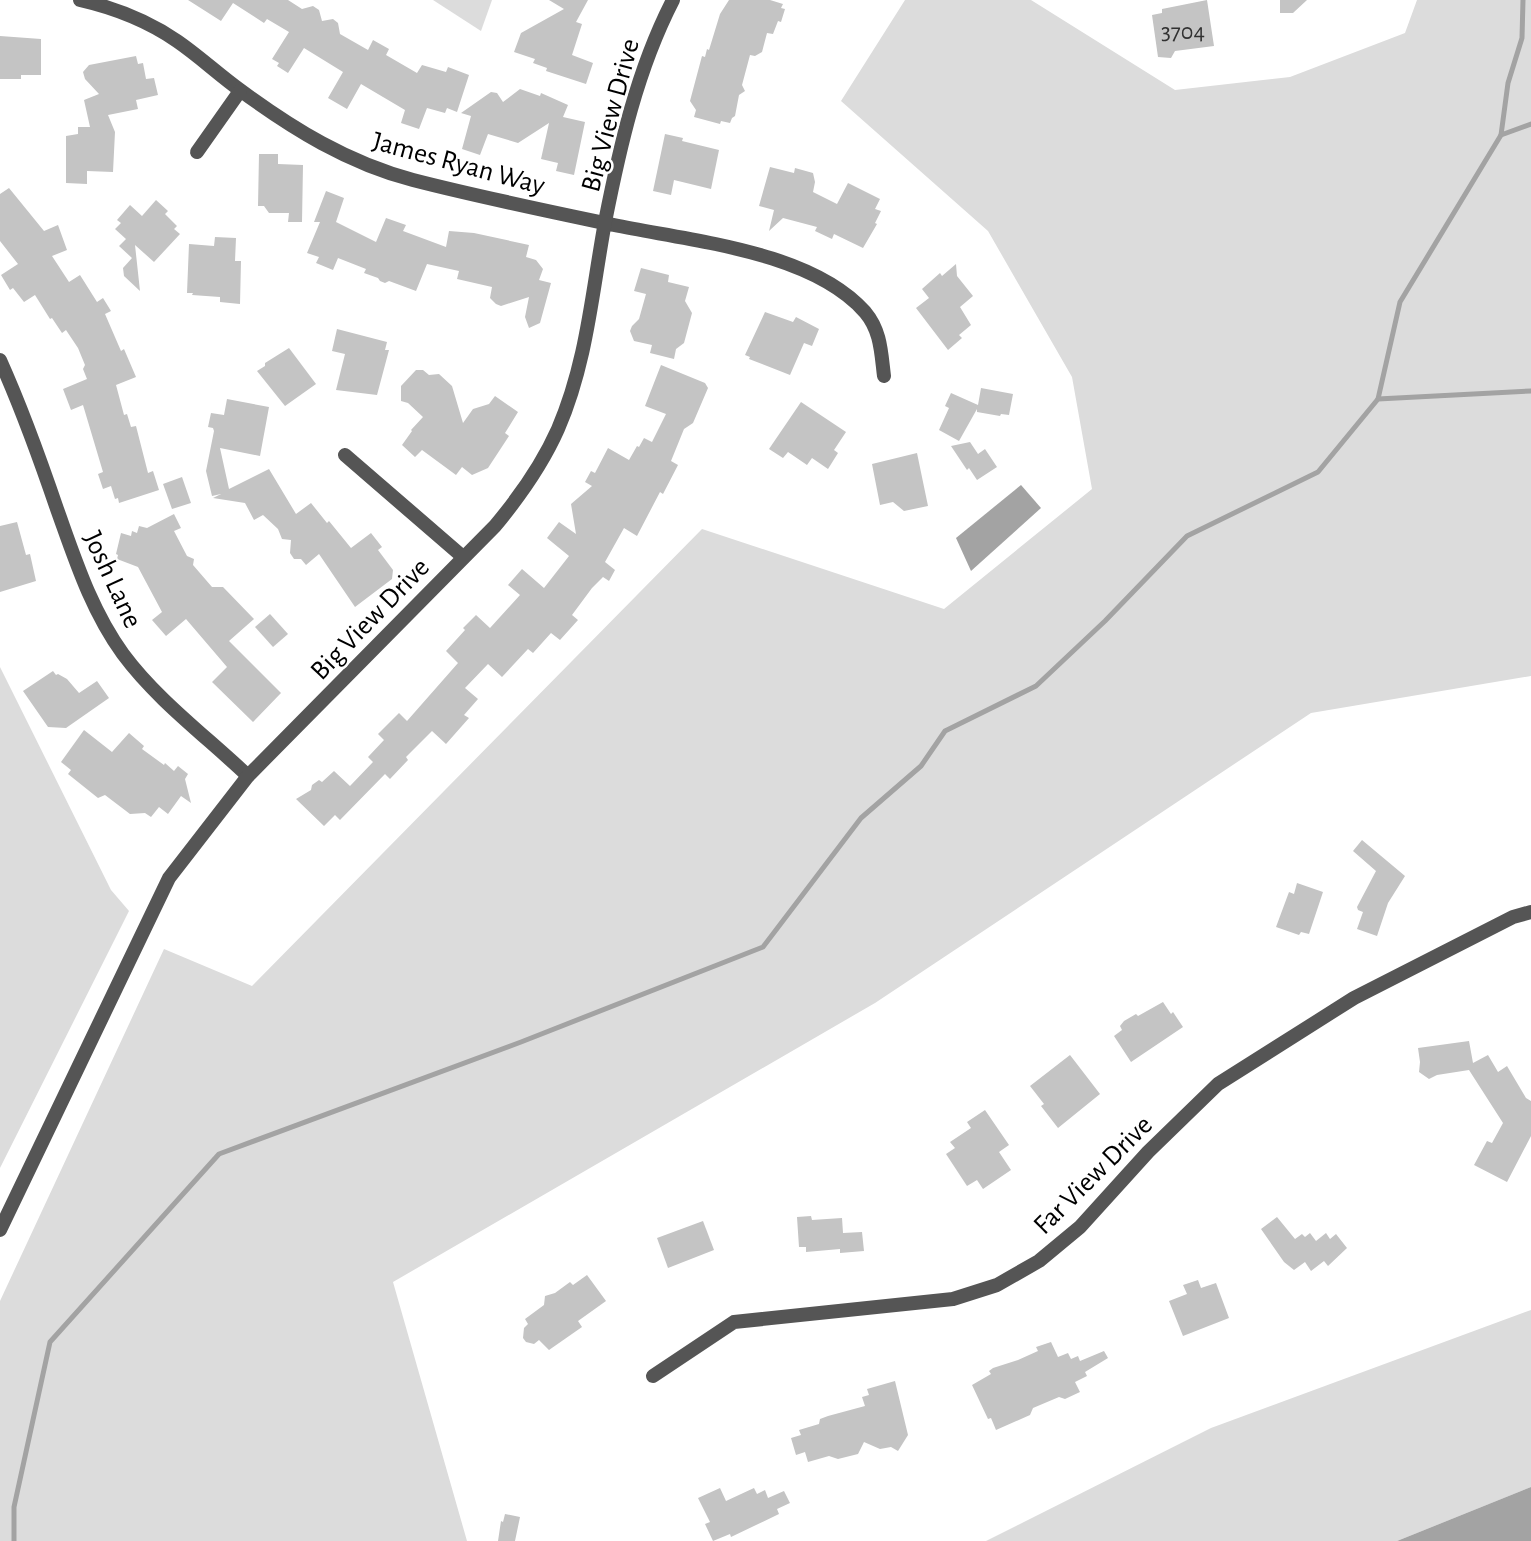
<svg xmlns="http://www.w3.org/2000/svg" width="1531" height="1541" viewBox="0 0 1531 1541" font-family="'Alegreya Sans',sans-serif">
  <rect width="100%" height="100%" fill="#fff"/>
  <g fill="#dcdcdc">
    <path d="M433 0H492L481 31Z"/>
    <path d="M905 0H1031L1175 90 1290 77 1405 33 1417 0H1531V676L1311 713 875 1003 393 1282 467 1541H0V1301L164 949 252 986 702 529 944 609 1092 489 1072 377 988 231 841 101Z"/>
    <path d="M0 667 111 890 129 911 0 1168Z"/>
    <path d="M1531 1310V1487L1397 1541H986L1211 1428Z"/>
  </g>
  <g fill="#a3a3a3">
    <path d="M1021 485 1041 508 971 571 956 538Z"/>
    <path d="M1531 1487V1541H1397Z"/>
  </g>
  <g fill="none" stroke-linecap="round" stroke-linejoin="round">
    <g stroke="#a3a3a3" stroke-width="5">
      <path d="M1501 135 1508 83 1522 38 1523 0"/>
      <path d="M1378 399 1400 302 1501 135 1531 124"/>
      <path d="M14 1541V1507L50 1342 219 1154 521 1042 763 947 861 818 921 766 945 731 1036 686 1105 621 1187 536 1318 472 1378 399 1531 391"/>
    </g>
  </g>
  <g fill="#c4c4c4">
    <path d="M188 0H288L302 9 313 6 319 10 322 21 333 19 338 23 340 34 368 50 373 40 389 49 386 55 417 73 422 65 446 72 448 67 469 75 457 112 447 108 445 113 427 108 419 129 401 123 405 110 361 84 347 109 328 98 343 72 304 48 288 73 277 66 279 63 272 59 289 32 267 19 264 23 233 3 221 21Z"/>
    <path d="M549 0H588L576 22 582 24 572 55 593 63 586 84 546 71 547 68 533 63 535 59 514 52 521 33 564 9Z"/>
    <path d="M729 0H770L783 4 781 8 785 9 781 22 778 21 773 34 767 33 762 52 755 56 750 55 742 85 745 91 739 95 735 116 732 118 730 123 721 121 720 124 694 117 696 110 690 101 702 56 705 57 707 49 709 50 720 14Z"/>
    <path d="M1207 0 1214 46 1175 51 1171 58 1158 57 1152 15 1162 13V9Z"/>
    <path d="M1280 0H1307L1293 13H1280Z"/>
    <path d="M0 36 41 39V75H21V79H0Z"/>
    <path d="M136 56 138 64 143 63 146 79 154 78 158 95 136 100 138 109 108 115 115 132 113 172 87 171V184L66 183V136L78 134V127H90L84 100 99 94 85 79 83 72 89 65Z"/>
    <path d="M520 89 540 96 541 93 568 105 563 117 585 122 574 175 556 171 558 163 541 159 549 123 518 143 488 134 480 155 462 149 471 116 461 113 491 92 497 93 503 102Z"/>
    <path d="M665 134 683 138 682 141 719 150 711 189 674 180 671 195 653 191Z"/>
    <path d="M259 154H278V164L303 165 302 222H288L289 213H269L264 206H258Z"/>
    <path d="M770 167 794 173 795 168 813 173 815 182 813 192 837 204 848 183 880 199 875 209 881 211 875 223 877 224 863 248 834 234 832 239 815 231 817 227 783 218 769 231 774 210 759 206Z"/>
    <path d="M9 188 44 231 58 225 67 250 52 256 69 282 80 275 97 302 103 298 111 311 105 314 121 351 124 349 136 377 116 385 124 415 127 414 131 427 136 426 148 473 153 471 159 490 119 503 118 498 115 499 111 486 103 489 98 474 103 472 83 405 71 410 63 389 87 379 83 369 85 365 78 348 66 330 62 333 52 318 50 319 35 295 24 302 13 288 10 290 1 275 18 264 0 241V194Z"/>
    <path d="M326 191 344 198 336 222 376 242 386 218 406 225 403 231 446 247 449 231 474 233 529 245 526 257 536 260 543 269 539 280 551 283 540 323 529 328 525 317 529 297 501 306 496 304 490 298 492 287 457 279 459 271 427 264 416 291 389 281 385 283 380 281 378 278 364 273 366 269 338 258 333 270 316 263 319 257 307 253 320 222H314Z"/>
    <path d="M156 200 168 211 165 214 177 226 174 229 180 234 154 262 135 245 140 291 124 276 123 268 132 258 119 246 126 239 115 229 121 223 117 220 130 205 142 216Z"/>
    <path d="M215 237 236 238 235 261H241L240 304 220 302V297L192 295 193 293H187L189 244 214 246Z"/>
    <path d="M956 264 957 276 973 296 960 307 971 325 959 335 962 338 948 350 916 308 929 298 922 289 940 273 942 276Z"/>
    <path d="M641 268 669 275 668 282 689 287 685 301 692 313 684 343 676 349 674 359 650 353 652 345 634 341 630 331 632 326 639 319 646 294 634 291Z"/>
    <path d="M765 312 793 322 796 317 819 329 812 346 804 343 790 375 749 359 750 357 745 355Z"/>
    <path d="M337 329 387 342 385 350H389L377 395 336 390 345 354 332 351Z"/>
    <path d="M289 348 316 384 285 406 257 371 265 366V363Z"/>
    <path d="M661 365 705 383 708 388 693 423 684 429 671 461 678 465 663 494 660 492 637 536 624 528 605 562 615 570 609 581 603 577 592 588 572 615 578 620 560 640 551 633 533 653 528 649 502 677 488 664 465 688 478 699 464 715 469 718 446 744 432 731 406 757 408 760 390 779 385 774 340 820 335 815 324 826 296 799 311 790 312 785 319 780 322 782 334 771 350 786 373 762 368 757 384 740 378 734 399 713 407 721 458 663 446 651 465 630 463 628 476 615 490 628 520 595 508 585 522 569 544 588 569 556 547 538 559 522 576 534 571 504 592 486 585 482 591 471 595 473 608 448 629 460 637 446 639 447 644 438 652 442 666 414 645 406Z"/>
    <path d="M416 370H423L429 375 439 374 452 386 463 423 473 409 489 404 495 396 518 412 505 433 509 436 488 468 472 475 462 467 456 475 422 450 415 457 402 445 412 431 411 430 423 417 408 403 401 401V386Z"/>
    <path d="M981 388 1013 394 1009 415 1001 414 1000 416 977 412V409L959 441 939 430 949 408 945 406 951 393 978 405Z"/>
    <path d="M227 399 269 407 260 456 220 448 229 489 269 469 296 514 311 503 327 523 329 521 351 548 371 533 382 547 378 550 393 570 392 579 355 607 319 554 306 565 301 559H294L290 553 291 540 282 539 278 529 263 515 254 520 245 503 213 498 221 494 212 496 206 471 214 431 213 428 208 427 211 413 224 415Z"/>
    <path d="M801 402 846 432 834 450 838 453 828 469 812 458 807 465 788 452 783 458 769 449Z"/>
    <path d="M970 442 978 454 985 449 997 467 977 480 969 468 967 470 951 446Z"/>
    <path d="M917 453 928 506 904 511 893 502 880 505 872 464Z"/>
    <path d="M182 477 191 503 172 509 163 484Z"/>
    <path d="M174 514 181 528 174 531 187 556 194 559 193 565 212 587H223L254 619 229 641 281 693 253 722 212 682 227 667 186 619 166 636 152 620 162 612 138 567 117 559 118 555 116 554 121 533 131 536 132 531 137 533 139 526 147 528Z"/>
    <path d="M17 522 26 555 30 554 36 581 0 592V526Z"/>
    <path d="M270 614 288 634 273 647 255 627Z"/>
    <path d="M53 671 56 675 58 674 67 679 79 693 97 681 109 698 66 728 48 727 23 691Z"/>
    <path d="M84 730 112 752 129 733 144 746 142 749 164 765 165 763 174 771 178 766 188 774 185 779 191 803 181 796 168 814 159 807 151 817 145 813 130 814 105 795 98 798 68 774 71 770 61 762Z"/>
    <path d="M1362 840 1405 876 1388 903 1377 936 1357 929 1363 912 1358 910 1357 907 1376 871 1353 851Z"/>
    <path d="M1297 883 1323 892 1309 934 1301 932 1299 935 1276 927 1289 892 1294 894Z"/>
    <path d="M1163 1002 1171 1014 1173 1012 1183 1027 1131 1062 1114 1036 1122 1030 1120 1026 1124 1021 1136 1014 1138 1016Z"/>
    <path d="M1469 1041 1473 1063 1488 1055 1498 1072 1507 1066 1526 1098 1531 1101V1136L1507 1182 1474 1165 1487 1141 1492 1143 1503 1123 1469 1070 1437 1075 1429 1079 1419 1072 1420 1062 1418 1048Z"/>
    <path d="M1070 1055 1100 1094 1058 1128 1041 1106 1044 1104 1030 1086Z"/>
    <path d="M985 1110 1009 1145 999 1152 1011 1170 983 1189 977 1180 967 1186 946 1154 955 1148 950 1142 971 1128 967 1122Z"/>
    <path d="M811 1216 812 1220 842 1218 843 1233 862 1232 864 1251 840 1253V1249L806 1252V1247H799L797 1217Z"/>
    <path d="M1277 1217 1295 1239 1302 1234 1305 1237 1310 1233 1316 1241 1326 1233 1330 1239 1336 1234 1347 1248 1328 1266 1324 1261 1311 1271 1305 1262 1294 1270 1284 1262 1261 1229Z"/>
    <path d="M703 1221 714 1250 668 1268 657 1238Z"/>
    <path d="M587 1275 606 1301 578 1321 582 1327 549 1350 539 1340 534 1344 526 1342 523 1338 524 1328 528 1324 525 1319 544 1305 545 1296 555 1293 570 1282 573 1285Z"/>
    <path d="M1198 1280 1201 1288 1216 1283 1229 1318 1183 1336 1169 1301 1187 1294 1183 1285Z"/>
    <path d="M1051 1342 1058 1357 1068 1353 1071 1359 1078 1356 1080 1361 1104 1351 1108 1358 1085 1372 1087 1376 1075 1382 1080 1392 1065 1399 1059 1397 1033 1408 1030 1415 996 1430 991 1418 988 1419 972 1385 991 1374 989 1371 993 1368 1018 1360 1038 1351 1036 1347Z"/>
    <path d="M895 1381 908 1435 898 1451 891 1447 880 1449 864 1442 858 1454 838 1459 829 1456 808 1462 805 1452 796 1455 791 1438 801 1435 799 1430 819 1424 820 1419 828 1416 865 1406 862 1397 869 1395 867 1389Z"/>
    <path d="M720 1488 726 1501 754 1488 757 1494 765 1490 768 1498 784 1491 790 1503 777 1509 779 1514 731 1537 730 1534 713 1541 705 1524 710 1522 698 1498Z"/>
    <path d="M505 1514 520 1517 515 1541H498L501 1521 503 1522Z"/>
  </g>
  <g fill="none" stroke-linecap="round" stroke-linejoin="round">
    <g stroke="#555" stroke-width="14">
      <path d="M80 0C115 8 148 21 177 41 199 56 219 75 240 90 293 129 348 163 413 180 479 197 547 211 614 225 691 241 811 251 865 312 881 331 881 352 884 376"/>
      <path d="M197 152 240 91"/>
      <path d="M0 360C22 409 40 459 57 509 75 559 91 610 123 654 157 700 207 737 248 776"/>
      <path d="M345 455 463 557"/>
      <path d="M0 1230 169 878 248 776 495 526C520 496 542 465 558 429 587 362 592 292 605 222 620 146 637 70 673 0"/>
      <path d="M653 1376 734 1322 953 1299 997 1285 1039 1261 1080 1227 1148 1152 1218 1084 1354 998 1513 917 1531 912"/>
    </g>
  </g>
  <g text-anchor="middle" stroke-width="5" stroke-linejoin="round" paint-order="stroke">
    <g font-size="24" fill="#313131">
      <text x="1183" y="39">3704</text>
    </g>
    <g font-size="28" fill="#000" stroke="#fff">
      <text transform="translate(609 115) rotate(-75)" y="10">Big View Drive</text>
      <text transform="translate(459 162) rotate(15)" y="10">James Ryan Way</text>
      <text transform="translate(114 579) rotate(65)" y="10">Josh Lane</text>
      <text transform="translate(369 618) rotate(-46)" y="10">Big View Drive</text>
      <text transform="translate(1092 1174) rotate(-45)" y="10">Far View Drive</text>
    </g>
  </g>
</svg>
